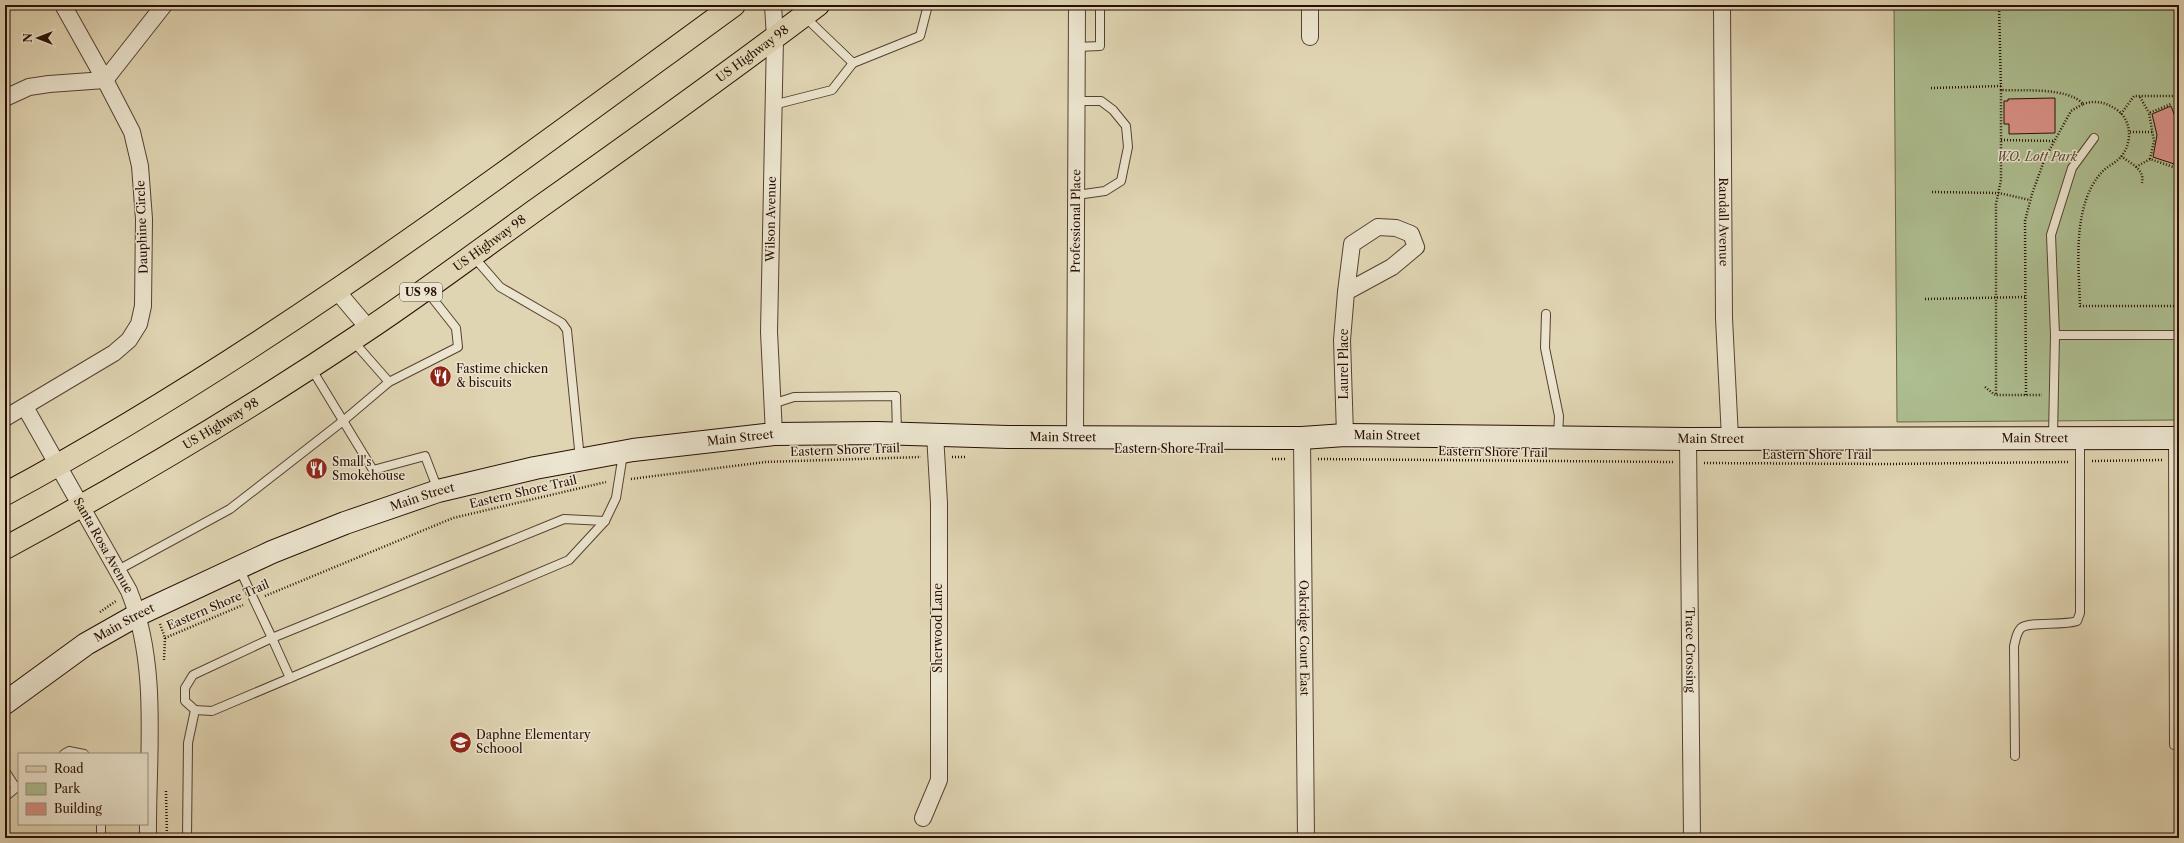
<svg xmlns="http://www.w3.org/2000/svg" width="2184" height="843" viewBox="0 0 2184 843" font-family="'Libre Caslon Text',serif">
  <rect width="100%" height="100%" fill="#e0d5b3"/>
  <filter id="stains"><feTurbulence type="fractalNoise" baseFrequency=".005" numOctaves="4"/><feColorMatrix values="0 0 0 0 .2 0 0 0 0 .09 0 0 0 0 .02 0 0 0 .5 -.17"/></filter>
  <radialGradient id="worn" r=".72"><stop offset=".6" stop-color="#630" stop-opacity="0"/><stop offset="1" stop-color="#630" stop-opacity=".3"/></radialGradient>
  <path fill="#adbe90" stroke="#6b664b" d="M1894 5H2179V420L1897 422Z"/>
  <g fill="#d99187" stroke="#290f06">
    <path d="M2055 98V133L2009 134V124H2004V101H2008V99Z"/>
    <path d="M2171 106 2176 119 2178 134 2174 164 2153 157 2157 135 2152 114Z"/>
  </g>
  <g fill="none" stroke-linecap="round" stroke-linejoin="round">
    <defs>
      <g id="service">
        <path d="M804 16 853 63 920 36 928 5"/>
        <path d="M1077 47 1100 46V5"/>
        <path d="M773 105 832 90 853 63"/>
        <path d="M1077 195 1105 191 1121 181 1128 147 1126 126 1113 110 1101 101H1078"/>
        <path d="M473 256 500 287 562 323 567 330 580 459"/>
        <path d="M1546 314 1545 348 1559 416 1558 437"/>
        <path d="M2055 335 2051 235 2072 168 2094 138"/>
        <path d="M311 368 373 470 425 456 438 490"/>
        <path d="M389 382 458 347 456 328 426 290"/>
        <path d="M772 404 794 397 896 396 897 432"/>
        <path d="M2053 437 2055 335H2179"/>
        <path d="M2173 439 2174 745H2179"/>
        <path d="M239 568 272 638 193 675 185 688V701L195 710 212 711 569 560 605 521 616 498 623 454"/>
        <path d="M118 570 230 509 343 421 389 382 353 341"/>
        <path d="M290 678 272 638 564 519 605 521"/>
        <path d="M64 754 69 751 84 754"/>
        <path d="M2015 756 2014 646C2016 639 2016 633 2021 628 2029 621 2063 626 2077 621L2080 613V439"/>
        <path d="M5 771 16 788 19 786"/>
        <path d="M5 797 16 788"/>
        <path d="M101 824V838"/>
        <path d="M187 838 188 743 195 710"/>
      </g>
      <g id="minor">
        <path d="M773 5 775 38 769 332 774 434"/>
        <path d="M1310 5V37"/>
        <path id="s1" d="M1722 5 1724 318 1730 438"/>
        <path d="M5 98 29 87 49 84 105 80 164 5"/>
        <path d="M1378 227 1396 228 1411 234 1416 247 1392 267 1346 292 1352 244Z"/>
        <path d="M337 291 369 329"/>
        <path id="s2" d="M25 407 129 591C160 668 147 757 148 838"/>
        <path d="M5 418 114 353 129 340 139 324 143 306 144 219 140 166 132 132 105 80 63 5"/>
        <path d="M1345 435 1342 340 1346 292"/>
        <path id="s3" d="M1075 437 1077 5"/>
        <path id="s4" d="M1302 438 1306 838"/>
        <path id="s5" d="M1688 439 1692 838"/>
        <path d="M923 818 939 780V503L935 434"/>
      </g>
      <g id="secondary">
        <path id="s6" d="M5 703 86 644 139 614 272 552 345 523 438 491 535 468 633 450 774 434 877 433 1008 437 1302 438 1345 435 1688 439 2179 438"/>
      </g>
      <g id="primary">
        <path d="M5 494C263 355 498 177 734 5"/>
        <path id="s7" d="M5 548C129 481 250 409 367 330 427 290 485 246 544 204 636 139 728 73 818 5"/>
      </g>
    </defs>
    <use href="#service" stroke="#574031" stroke-width="10"/>
    <use href="#minor" stroke="#574031" stroke-width="18"/>
    <use href="#secondary" stroke="#290f06" stroke-width="24"/>
    <use href="#primary" stroke="#290f06" stroke-width="24"/>
    <g stroke="#290f06" stroke-width="2.5" stroke-dasharray="1 2" stroke-linecap="butt">
      <path d="M1999 5 2001 90"/>
      <path d="M1931 88 2001 86"/>
      <path d="M2140 97 2149 113"/>
      <path d="M2083 104C2095 100 2106 102 2117 110 2133 121 2132 145 2120 158 2115 163 2108 166 2103 171 2095 179 2088 192 2085 203 2075 236 2079 272 2080 306H2179"/>
      <path d="M2121 114 2134 96H2179"/>
      <path d="M2130 132H2154"/>
      <path d="M2001 140 2054 141"/>
      <path d="M2121 156C2131 164 2145 169 2142 183"/>
      <path d="M2150 159 2154 141 2149 113 2171 104"/>
      <path d="M2136 167 2150 159 2179 169"/>
      <path d="M1932 192 1999 193 2030 200"/>
      <path d="M1925 299 2025 297"/>
      <path d="M1985 387 1995 395"/>
      <path d="M2026 395 2025 221 2032 194 2045 158 2071 111 2083 104C2068 87 2023 91 2001 90V180L1996 204V395H2042"/>
      <path d="M952 457H967"/>
      <path d="M1272 459H1287"/>
      <path d="M1318 459 1673 462"/>
      <path d="M2092 461 2163 460"/>
      <path d="M1704 463 1886 464 2069 462"/>
      <path d="M631 479 765 462 921 457"/>
      <path d="M265 596 453 518 606 482"/>
      <path d="M100 612 116 601"/>
      <path d="M160 624 165 638 164 660"/>
      <path d="M165 638 243 605"/>
      <path d="M166 791 167 838"/>
    </g>
    <use href="#service" stroke="#ebe4ce" stroke-width="8"/>
    <use href="#minor" stroke="#ebe4ce" stroke-width="16"/>
    <use href="#secondary" stroke="#ebe4ce" stroke-width="22"/>
    <use href="#primary" stroke="#e0d5b3" stroke-width="22"/>
  </g>
  <defs>
    <symbol id="restaurant-disc" viewBox="-11 -11 22 22"><circle r="9.5" fill="#8f2418" stroke="#ebe4ce"/><path d="M-5-6h1v4h1v-4h1v4h1v-4h1v5L-1.5 .5V6h-2V.5L-5-1ZM5-6V6H3V1.5H1.5Q1.5-4 5-6Z" fill="#fff"/></symbol>
    <symbol id="school-disc" viewBox="-11 -11 22 22"><circle r="9.5" fill="#8f2418" stroke="#ebe4ce"/><path d="M0-5L7-2L0 1L-7-2ZM-4 1L0 2.5L4 1V4Q0 6-4 4Z" fill="#fff"/></symbol>
  </defs>
  <g fill-rule="evenodd">
    <use href="#restaurant-disc" x="428" y="364" width="25" height="25"/>
    <use href="#restaurant-disc" x="304" y="456" width="25" height="25"/>
    <use href="#school-disc" x="448" y="730" width="25" height="25"/>
  </g>
  <g text-anchor="middle" stroke-width="3" stroke-linejoin="round" paint-order="stroke">
    <rect fill="#ebe4ce" stroke="#634f42" stroke-width="1" x="400" y="283" width="42" height="18" rx="3"/>
    <g font-size="11" font-weight="bold" fill="#290f06">
      <text x="421" y="296">US 98</text>
    </g>
    <g font-size="12" fill="#290f06" stroke="#ebe4ce">
      <text dy="4" stroke="none"><textPath href="#s7" startOffset="897">US Highway 98</textPath></text>
      <text transform="translate(771 219) rotate(-89)" y="4">Wilson Avenue</text>
      <text dy="4" stroke="none"><textPath href="#s3" startOffset="216">Professional Place</textPath></text>
      <text dy="4" stroke="none"><textPath href="#s1" startOffset="217">Randall Avenue</textPath></text>
      <text transform="translate(142 227) rotate(-92)" y="4">Dauphine Circle</text>
      <text dy="4" stroke="none"><textPath href="#s7" startOffset="573">US Highway 98</textPath></text>
      <text transform="translate(1344 364) rotate(-90)" y="4">Laurel Place</text>
      <text dy="4" stroke="none"><textPath href="#s7" startOffset="249">US Highway 98</textPath></text>
      <text dy="4" stroke="none"><textPath href="#s6" startOffset="1439">Main Street</textPath></text>
      <text dy="4" stroke="none"><textPath href="#s6" startOffset="1115">Main Street</textPath></text>
      <text dy="4" stroke="none"><textPath href="#s6" startOffset="792">Main Street</textPath></text>
      <text dy="4" stroke="none"><textPath href="#s6" startOffset="2087">Main Street</textPath></text>
      <text dy="4" stroke="none"><textPath href="#s6" startOffset="1763">Main Street</textPath></text>
      <text x="1169" y="453">Eastern Shore Trail</text>
      <text transform="translate(845 450) rotate(-2)" y="4">Eastern Shore Trail</text>
      <text transform="translate(1493 452) rotate(1)" y="4">Eastern Shore Trail</text>
      <text x="1817" y="459">Eastern Shore Trail</text>
      <text transform="translate(523 492) rotate(-13)" y="4">Eastern Shore Trail</text>
      <text dy="4" stroke="none"><textPath href="#s6" startOffset="468">Main Street</textPath></text>
      <text dy="4" stroke="none"><textPath href="#s2" startOffset="159">Santa Rosa Avenue</textPath></text>
      <text transform="translate(218 605) rotate(-23)" y="4">Eastern Shore Trail</text>
      <text dy="4" stroke="none"><textPath href="#s6" startOffset="144">Main Street</textPath></text>
      <text transform="translate(938 628) rotate(-90)" y="4">Sherwood Lane</text>
      <text dy="4" stroke="none"><textPath href="#s4" startOffset="200">Oakridge Court East</textPath></text>
      <text dy="4" stroke="none"><textPath href="#s5" startOffset="211">Trace Crossing</textPath></text>
    </g>
    <g font-size="12" font-style="italic" fill="#574c36" stroke="#ebe4ce">
      <text x="2037" y="161">W.O. Lott Park</text>
    </g>
    <g font-size="12" fill="#290f06" stroke="#ebe4ce" text-anchor="start">
      <text x="456" y="373">Fastime chicken<tspan x="456" dy="14">&amp; biscuits</tspan></text>
      <text x="332" y="466">Small's<tspan x="332" dy="14">Smokehouse</tspan></text>
      <text x="476" y="739">Daphne Elementary<tspan x="476" dy="14">Schoool</tspan></text>
    </g>
  </g>
  <rect width="2184" height="843" fill="none" stroke="#e0d5b3" stroke-width="20"/>
  <rect x="6" y="6" width="2172" height="831" fill="none" stroke="#290f06" stroke-width="2"/>
  <rect x="10" y="10" width="2164" height="823" fill="none" stroke="#290f06"/>
  <rect x="18" y="753" width="130" height="72" fill="#ebe4ce" stroke="#9d8f7e"/>
  <rect x="26" y="766" width="20" height="6" fill="#e0d5b3" stroke="#9d8f7e"/>
  <text x="54" y="773" font-size="12" fill="#290f06">Road</text>
  <rect x="26" y="783" width="20" height="12" fill="#adbe90" stroke="#9d8f7e"/>
  <text x="54" y="793" font-size="12" fill="#290f06">Park</text>
  <rect x="26" y="803" width="20" height="12" fill="#d99187" stroke="#9d8f7e"/>
  <text x="54" y="813" font-size="12" fill="#290f06">Building</text>
  <g transform="translate(38 38) rotate(270)" stroke="#ebe4ce" stroke-width="3" paint-order="stroke">
  <path d="M0-3L7 15L0 10L-7 15Z" fill="#290f06"/>
  <text y="-6" font-size="11" font-weight="bold" text-anchor="middle" fill="#290f06">N</text>
  </g>
  <rect width="100%" height="100%" filter="url(#stains)"/>
  <rect width="100%" height="100%" fill="url(#worn)"/>
</svg>
